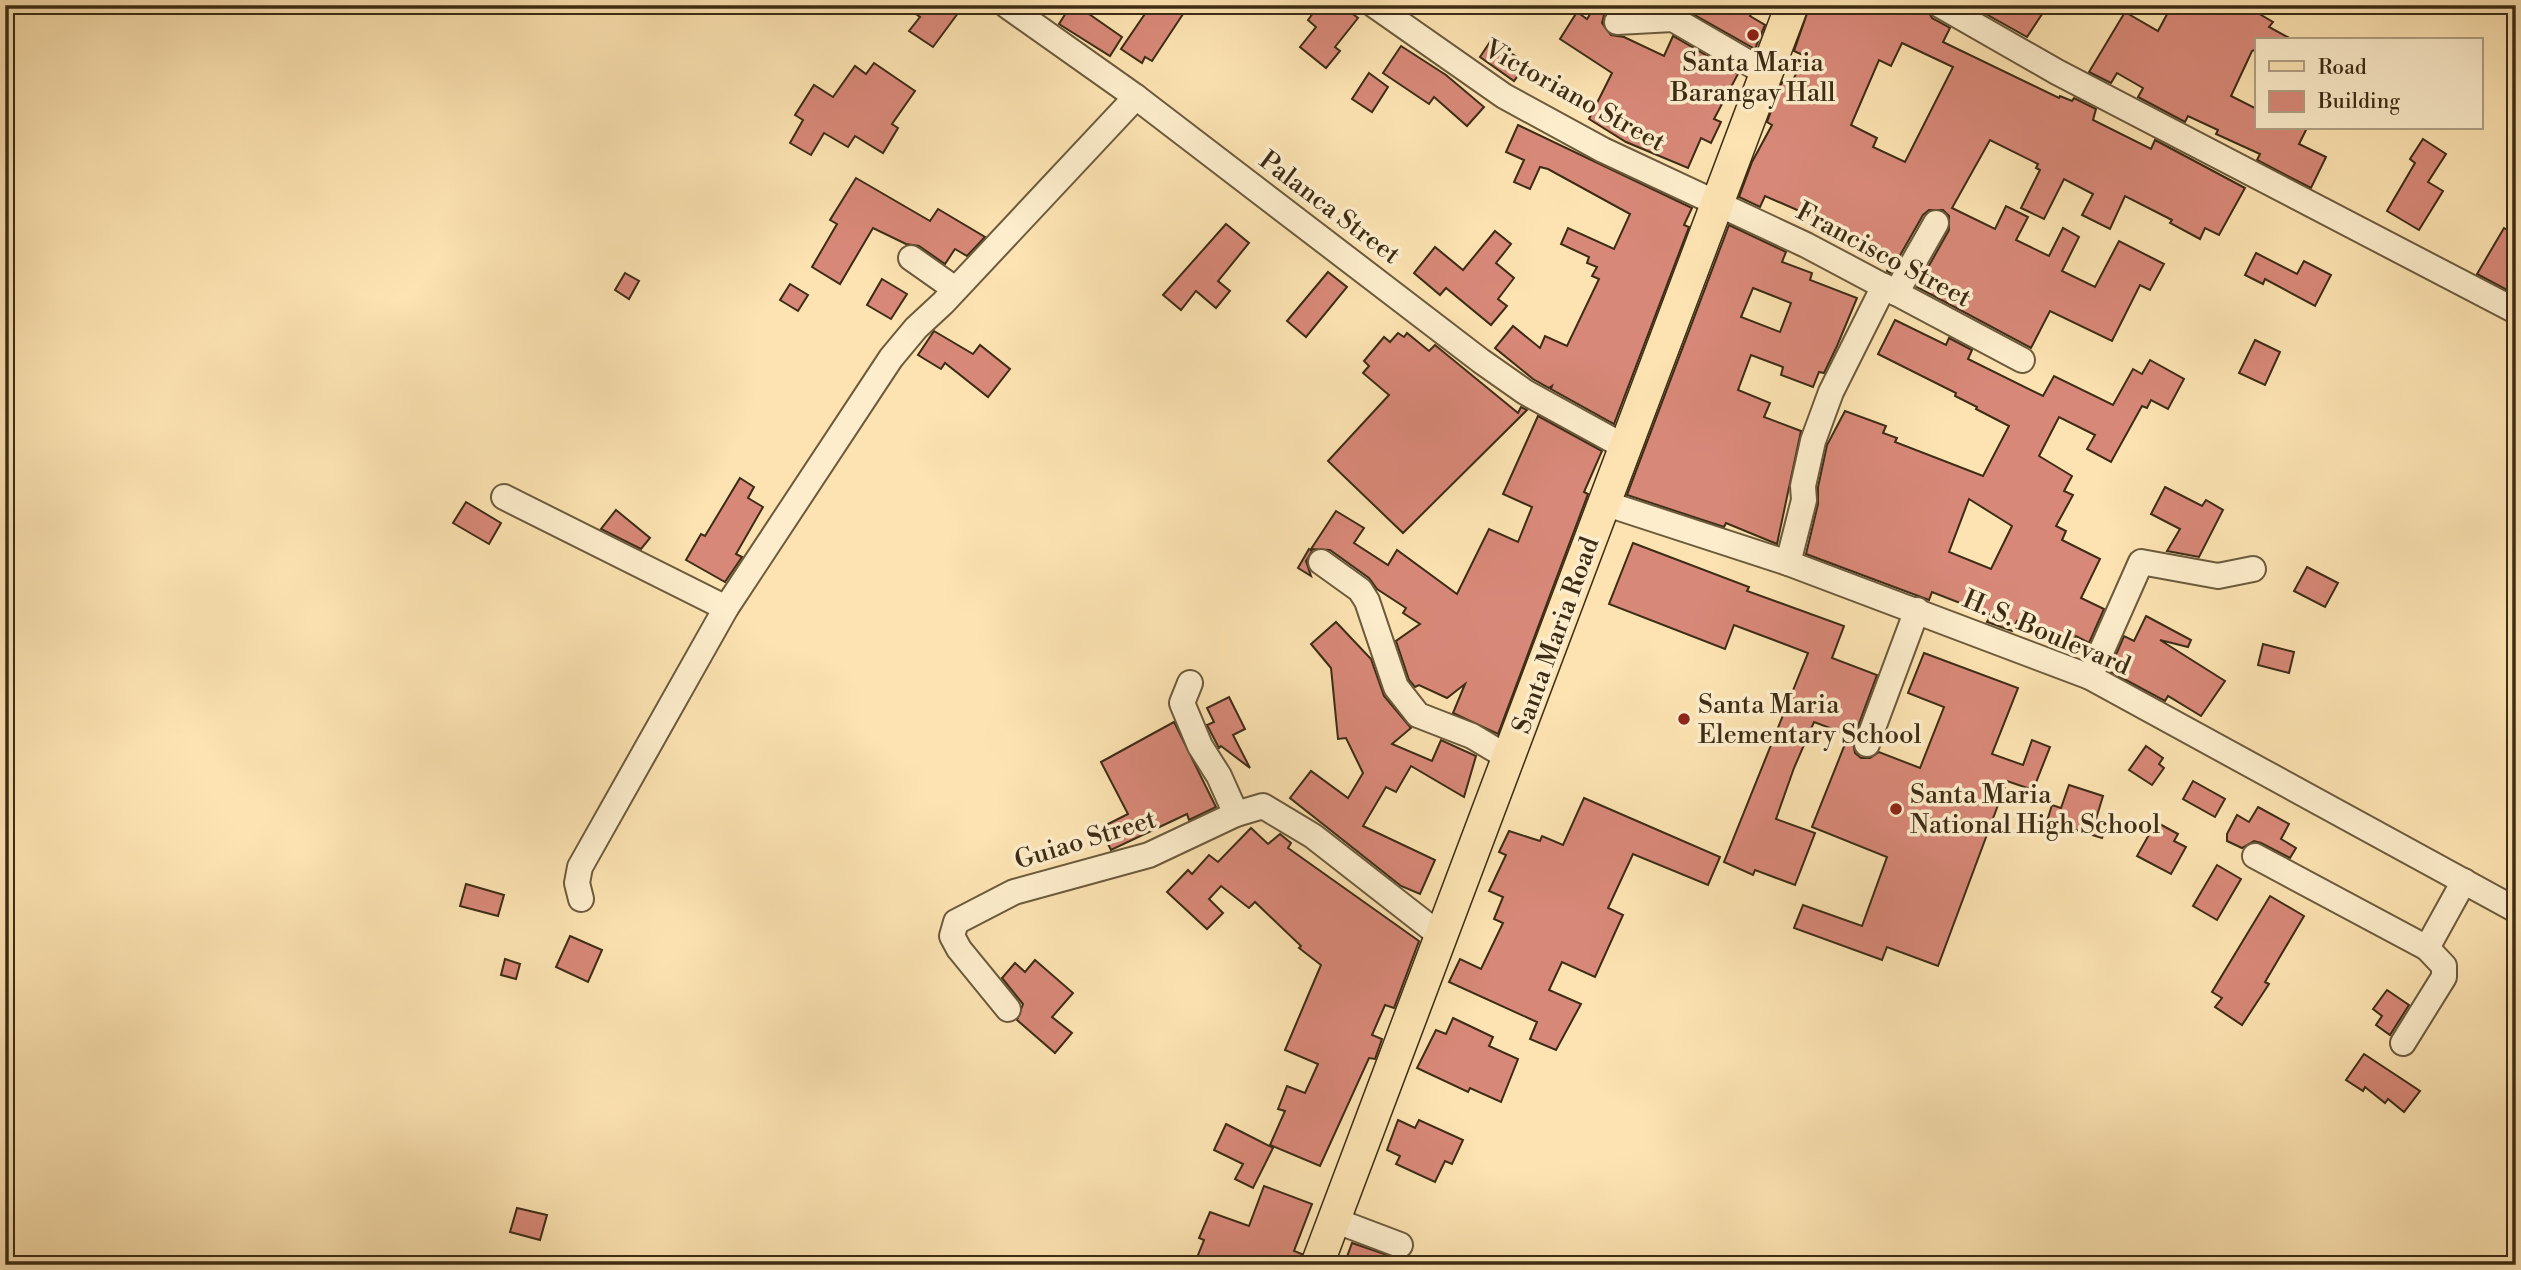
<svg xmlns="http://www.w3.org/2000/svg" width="2521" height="1270" viewBox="0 0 2521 1270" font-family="'Libre Bodoni',serif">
  <rect width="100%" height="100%" fill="#fce3b1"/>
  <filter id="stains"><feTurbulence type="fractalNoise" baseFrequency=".00286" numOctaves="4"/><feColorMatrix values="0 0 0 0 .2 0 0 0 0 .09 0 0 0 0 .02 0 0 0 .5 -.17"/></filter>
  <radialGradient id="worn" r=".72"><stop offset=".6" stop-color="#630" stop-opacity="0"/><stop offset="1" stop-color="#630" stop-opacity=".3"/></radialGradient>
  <g fill="#d88878" stroke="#3c2c15" stroke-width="2" fill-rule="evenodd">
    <path d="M903 5H964L933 47 909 31 920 17Z"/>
    <path d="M1071 5H1076L1122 37 1110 56 1059 24Z"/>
    <path d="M1151 5H1189L1152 61 1145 57 1142 63 1121 49Z"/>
    <path d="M1319 5H1341L1358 18 1335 47 1340 51 1326 68 1300 47 1316 27 1308 20Z"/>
    <path d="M1677 5H1756L1750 16 1765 25 1755 49Z"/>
    <path d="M1810 5H1925L1932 18 1950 28 1943 42 2059 98 2060 96 2072 101 2074 98 2096 109 2093 120 2151 149 2155 140 2245 188 2219 235 2205 228 2200 239 2170 223 2172 220 2125 196 2110 229 2082 215 2093 194 2064 179 2044 219 2021 208 2040 170 2036 168 2038 164 1990 140 1952 208 1995 229 2006 206 2028 217 2016 240 2049 256 2063 228 2079 237 2062 271 2095 287 2119 241 2164 264 2150 290 2140 285 2112 341 2050 311 2031 348 1917 287 1949 230V216L1943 210H1929L1923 215 1890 273 1887 271 1889 266 1855 249 1859 240 1843 230 1765 196 1760 207 1739 197 1752 162 1772 125 1767 122 1782 82 1790 86 1805 56 1794 51ZM1902 43 1953 67 1905 162 1873 147 1877 138 1851 125 1879 60 1891 66Z"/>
    <path d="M1970 5H2048L2027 37Z"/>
    <path d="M2172 5H2244L2273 22 2269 27 2293 40H2257V49L2252 51 2231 96 2257 109V128H2307L2299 144 2326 157 2311 188 2257 160 2260 154 2216 134 2218 130 2188 116 2185 122 2138 97 2143 88 2117 73 2111 83 2089 72 2125 12 2158 31Z"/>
    <path d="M1594 8 1604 15 1602 23 1611 35 1624 37 1664 56 1673 36 1738 74 1714 119 1721 122 1711 143 1701 138 1688 168 1626 142 1589 119 1612 73 1560 39 1577 12 1587 19Z"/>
    <path d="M1492 39 1526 64 1514 81 1480 57Z"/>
    <path d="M1401 46 1446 75 1484 107 1467 126 1434 97 1429 104 1383 73Z"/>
    <path d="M874 63 915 91 892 124 898 128 883 153 855 136 848 147 824 133 811 155 790 143 803 120 795 115 814 85 833 97 855 66 866 74Z"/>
    <path d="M1369 73 1388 87 1372 112 1352 99Z"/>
    <path d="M1518 125 1692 208 1684 225 1689 227 1614 424 1551 389 1552 386 1549 388 1533 379 1495 348 1513 326 1540 348 1545 336 1567 346 1599 279 1592 276 1597 267 1587 263 1589 257 1561 244 1568 228 1614 249 1630 214 1548 169 1540 167 1530 189 1514 182 1524 160 1506 152Z"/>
    <path d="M2423 139 2446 154 2428 182 2443 191 2419 230 2387 211 2415 163 2410 159Z"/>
    <path d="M856 178 930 221 938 209 985 237 967 256 955 249 945 264 919 246 906 244 873 228 840 284 812 267 837 224 830 220Z"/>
    <path d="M1226 224 1249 243 1218 281 1230 291 1216 308 1196 291 1181 310 1163 295Z"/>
    <path d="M1729 225 1786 252 1782 262 1812 273 1810 280 1857 298 1837 346 1824 373 1819 372 1813 387 1781 375 1783 367 1751 355 1738 390 1770 403 1764 417 1801 431 1777 544 1726 523 1724 527 1627 495ZM1753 288 1791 303 1780 332 1741 317Z"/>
    <path d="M2504 228 2516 235V286L2507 290 2477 274Z"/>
    <path d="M1495 231 1511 244 1496 263 1514 278 1498 299 1507 306 1491 325 1446 288 1440 295 1414 273 1435 247 1463 270Z"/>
    <path d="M2256 253 2297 274 2304 261 2331 275 2315 306 2265 279 2263 284 2245 275Z"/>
    <path d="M1328 272 1347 287 1306 337 1287 321Z"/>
    <path d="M625 273 639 281 629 299 615 290Z"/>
    <path d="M882 279 907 294 891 319 867 305Z"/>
    <path d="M790 284 808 295 798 311 780 300Z"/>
    <path d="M1895 320 1946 345 1949 338 1972 350 1968 359 2043 396 2054 376 2113 405 2133 369 2142 374 2150 360 2184 379 2168 409 2151 400 2147 408 2142 406 2111 462 2087 449 2095 435 2059 417 2039 456 2072 476 2064 491 2073 495 2056 526 2066 531 2062 540 2100 559 2081 598 2104 609 2089 643 2076 636 2069 650 2017 621 2012 631 1987 622 1991 615 1932 592 1929 600 1806 554 1818 504V487L1827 445 1845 411 1886 426 1883 433 1897 438 1895 442 1983 476 2009 426 1976 409 1977 407 1955 396 1956 393 1878 354ZM1969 499 2012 526 1991 569 1949 552Z"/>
    <path d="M934 331 973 354 980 345 1010 369 988 397 945 363 941 369 918 355Z"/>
    <path d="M1398 333 1404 337 1407 333 1429 351 1435 345 1518 413 1521 407 1527 410 1403 533 1328 461 1389 395 1363 373 1369 366 1364 361 1384 337 1390 342Z"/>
    <path d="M2255 340 2280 352 2265 385 2239 373Z"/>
    <path d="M1538 416 1602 451 1584 492 1588 494 1498 734 1453 713 1465 684 1447 698 1419 685 1415 687 1409 680 1396 641 1420 624 1403 613 1406 608 1377 589 1369 578 1330 550 1311 549 1336 511 1364 528 1354 543 1388 565 1397 550 1457 594 1489 529 1518 542 1532 507 1503 494Z"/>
    <path d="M740 478 754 487 748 498 763 507 736 554 742 557 725 582 686 560 701 534 705 536Z"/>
    <path d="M2165 487 2202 506 2206 500 2223 510 2199 557 2167 551 2180 529 2151 514Z"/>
    <path d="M466 502 501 523 489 544 453 523Z"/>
    <path d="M616 510 650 538 641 549 601 529Z"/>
    <path d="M1633 543 1749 587 1747 591 1844 626 1832 658 1877 675 1854 737 1814 722 1794 768 1776 819 1815 833 1795 885 1755 870 1753 875 1724 862 1808 653 1734 625 1725 649 1609 604Z"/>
    <path d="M1309 549 1312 551 1306 561 1311 576 1298 568Z"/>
    <path d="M2307 567 2338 583 2325 607 2294 591Z"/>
    <path d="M2146 616 2191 640 2188 647 2160 640 2225 681 2201 716 2168 696 2165 701 2109 671 2124 636 2134 641Z"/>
    <path d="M1336 622 1371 659 1384 696 1411 728 1392 744 1432 761 1441 740 1476 756 1464 797 1411 766 1396 792 1386 787 1363 826 1435 860 1420 894 1401 886 1290 798 1311 771 1348 798 1363 773 1346 738 1338 739 1331 668 1311 644Z"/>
    <path d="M2263 644 2294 652 2289 673 2258 665Z"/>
    <path d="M1924 653 2018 688 1992 754 2023 765 2032 740 2050 747 2033 790 2007 781 1938 966 1887 947 1882 960 1794 928 1803 905 1862 926 1887 857 1812 827 1847 739 1853 742 1855 753 1861 758H1870L1879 752 1920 768 1944 707 1908 693Z"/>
    <path d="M1229 697 1245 729 1233 735 1250 768 1221 746 1219 748 1207 725 1214 722 1207 708Z"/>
    <path d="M1174 722 1216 807 1189 820 1187 814 1111 850 1100 828 1128 814 1101 762Z"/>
    <path d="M2146 746 2163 758 2159 764 2164 768 2152 785 2129 770Z"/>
    <path d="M2193 781 2225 799 2215 817 2183 799Z"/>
    <path d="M2069 785 2103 796 2096 819 2107 822 2102 838 2047 821 2052 805 2061 808Z"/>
    <path d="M1584 798 1720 857 1708 885 1633 854 1608 908 1623 915 1595 977 1562 962 1549 990 1581 1004 1556 1050 1530 1039 1537 1022 1449 982 1460 959 1481 969 1503 923 1494 919 1503 897 1489 891 1506 855 1499 852 1509 831 1540 841 1542 836 1563 845Z"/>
    <path d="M2258 807 2289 824 2281 839 2296 848 2290 858 2261 843 2254 841 2242 848 2227 841V834L2237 815 2249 822Z"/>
    <path d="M2156 822 2178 834 2174 841 2186 847 2171 874 2137 856Z"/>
    <path d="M1251 828 1268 844 1280 834 1291 843 1288 848 1419 941 1394 1008 1385 1005 1372 1035 1382 1039 1375 1059 1369 1058 1320 1166 1270 1145 1285 1111 1278 1109 1287 1086 1305 1093 1318 1064 1285 1050 1321 965 1299 948 1301 946 1255 902 1249 908 1221 886 1209 899 1223 913 1207 929 1167 892 1188 870 1192 874 1209 855 1218 862Z"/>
    <path d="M2217 865 2241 879 2217 920 2193 906Z"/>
    <path d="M466 884 504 895 498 916 460 906Z"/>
    <path d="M2270 896 2304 916 2265 982 2269 984 2242 1025 2215 1007 2222 998 2212 992Z"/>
    <path d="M570 936 602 950 588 982 556 967Z"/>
    <path d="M505 959 520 964 516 979 501 975Z"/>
    <path d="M1035 960 1073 993 1052 1017 1072 1033 1055 1053 1017 1020 1023 1004 1002 978 1015 963 1025 972Z"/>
    <path d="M2387 990 2409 1005 2390 1035 2376 1025 2382 1016 2373 1009Z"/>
    <path d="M1453 1018 1493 1037 1489 1046 1518 1059 1501 1102 1470 1088 1468 1092 1417 1068 1436 1030 1446 1034Z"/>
    <path d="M2364 1054 2420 1091 2404 1112 2388 1099 2385 1103 2365 1087 2363 1091 2346 1080Z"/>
    <path d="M1398 1120 1415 1128 1419 1120 1463 1140 1452 1164 1445 1161 1435 1182 1396 1164 1400 1156 1387 1150Z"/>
    <path d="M1226 1124 1273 1148 1253 1188 1235 1179 1243 1164 1214 1150Z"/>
    <path d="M1264 1186 1312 1204 1294 1251 1302 1254 1299 1265H1194L1204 1240 1199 1238 1210 1212 1249 1226Z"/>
    <path d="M517 1208 547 1215 540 1240 510 1232Z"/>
    <path d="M1352 1243 1399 1259 1410 1265H1344Z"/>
  </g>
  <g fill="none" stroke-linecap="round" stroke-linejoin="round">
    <defs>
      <g id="minor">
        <path d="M1006 5 1136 97 1481 361 1525 392 1625 447"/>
        <path d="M1374 5 1504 96 1603 150 1806 245 2022 360"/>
        <path d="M1940 5 2057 72 2512 309 2516 301"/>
        <path d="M1617 22 1673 19 1766 73"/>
        <path d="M911 258 955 289"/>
        <path d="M1896 293 1936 223"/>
        <path d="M504 497 726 608 891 358 916 328 943 303 1136 97"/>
        <path d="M1604 503 1788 563 2090 677 2516 910"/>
        <path d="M1321 562 1360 590 1367 601 1396 687 1418 715 1472 736 1509 758"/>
        <path d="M1788 563 1804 500 1803 486 1813 441 1831 392 1884 286"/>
        <path d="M2090 677 2141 562 2218 576 2253 569"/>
        <path d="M1190 683 1182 703 1200 746 1219 776 1236 814"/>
        <path d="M1867 744 1917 610"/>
        <path d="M2255 856 2427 948 2444 966V977L2403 1043"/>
        <path d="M581 899 577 883 580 867 726 608"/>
        <path d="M2427 948 2464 881"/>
        <path d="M1008 1009 959 949 952 936 956 922 1014 892 1149 855 1236 814 1263 806 1313 836 1441 936"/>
        <path d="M1334 1220 1400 1245"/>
      </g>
      <path id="major" d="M1317 1265 1792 5"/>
    </defs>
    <use href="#minor" stroke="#6c5a3c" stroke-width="28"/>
    <use href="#major" stroke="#3c2c15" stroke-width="35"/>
    <use href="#minor" stroke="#fdedcc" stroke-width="24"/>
    <use href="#major" stroke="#fce3b1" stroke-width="32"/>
  </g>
  <g fill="#8f2418" stroke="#fdedcc" stroke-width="2.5">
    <circle cx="1753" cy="35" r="7"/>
    <circle cx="1684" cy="719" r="7"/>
    <circle cx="1896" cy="809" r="7"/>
  </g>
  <g text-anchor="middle" stroke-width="7" stroke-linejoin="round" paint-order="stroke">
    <g font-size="26" fill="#3c2c15" stroke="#fdedcc" text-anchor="start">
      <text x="1753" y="71" text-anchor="middle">Santa Maria<tspan x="1753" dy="30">Barangay Hall</tspan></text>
      <text x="1698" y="713">Santa Maria<tspan x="1698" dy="30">Elementary School</tspan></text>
      <text x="1910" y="803">Santa Maria<tspan x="1910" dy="30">National High School</tspan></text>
    </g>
    <g font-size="26" fill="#3c2c15" stroke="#fdedcc">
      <text transform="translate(1575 95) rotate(29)" y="9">Victoriano Street</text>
      <text transform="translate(1330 207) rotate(37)" y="9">Palanca Street</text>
      <text transform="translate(1884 254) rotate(28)" y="9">Francisco Street</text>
      <text transform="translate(2047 632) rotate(23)" y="9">H. S. Boulevard</text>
      <text transform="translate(1555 635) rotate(-70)" y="9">Santa Maria Road</text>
      <text transform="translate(1085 839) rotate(-17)" y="9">Guiao Street</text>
    </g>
  </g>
  <rect width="2521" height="1270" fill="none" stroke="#fce3b1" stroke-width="28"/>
  <rect x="7" y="7" width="2507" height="1256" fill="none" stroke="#3c2c15" stroke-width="3.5"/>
  <rect x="14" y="14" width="2493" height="1242" fill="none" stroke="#3c2c15" stroke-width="2"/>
  <rect x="2255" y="38" width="228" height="91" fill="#fdedcc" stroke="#b0a083" stroke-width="2"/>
  <rect x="2269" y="61" width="35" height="10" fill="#fce3b1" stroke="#b0a083" stroke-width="2"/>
  <text x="2318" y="74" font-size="21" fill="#3c2c15">Road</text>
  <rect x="2269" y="91" width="35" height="21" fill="#d88878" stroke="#b0a083" stroke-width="2"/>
  <text x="2318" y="108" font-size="21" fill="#3c2c15">Building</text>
  <rect width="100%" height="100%" filter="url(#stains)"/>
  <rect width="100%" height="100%" fill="url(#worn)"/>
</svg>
